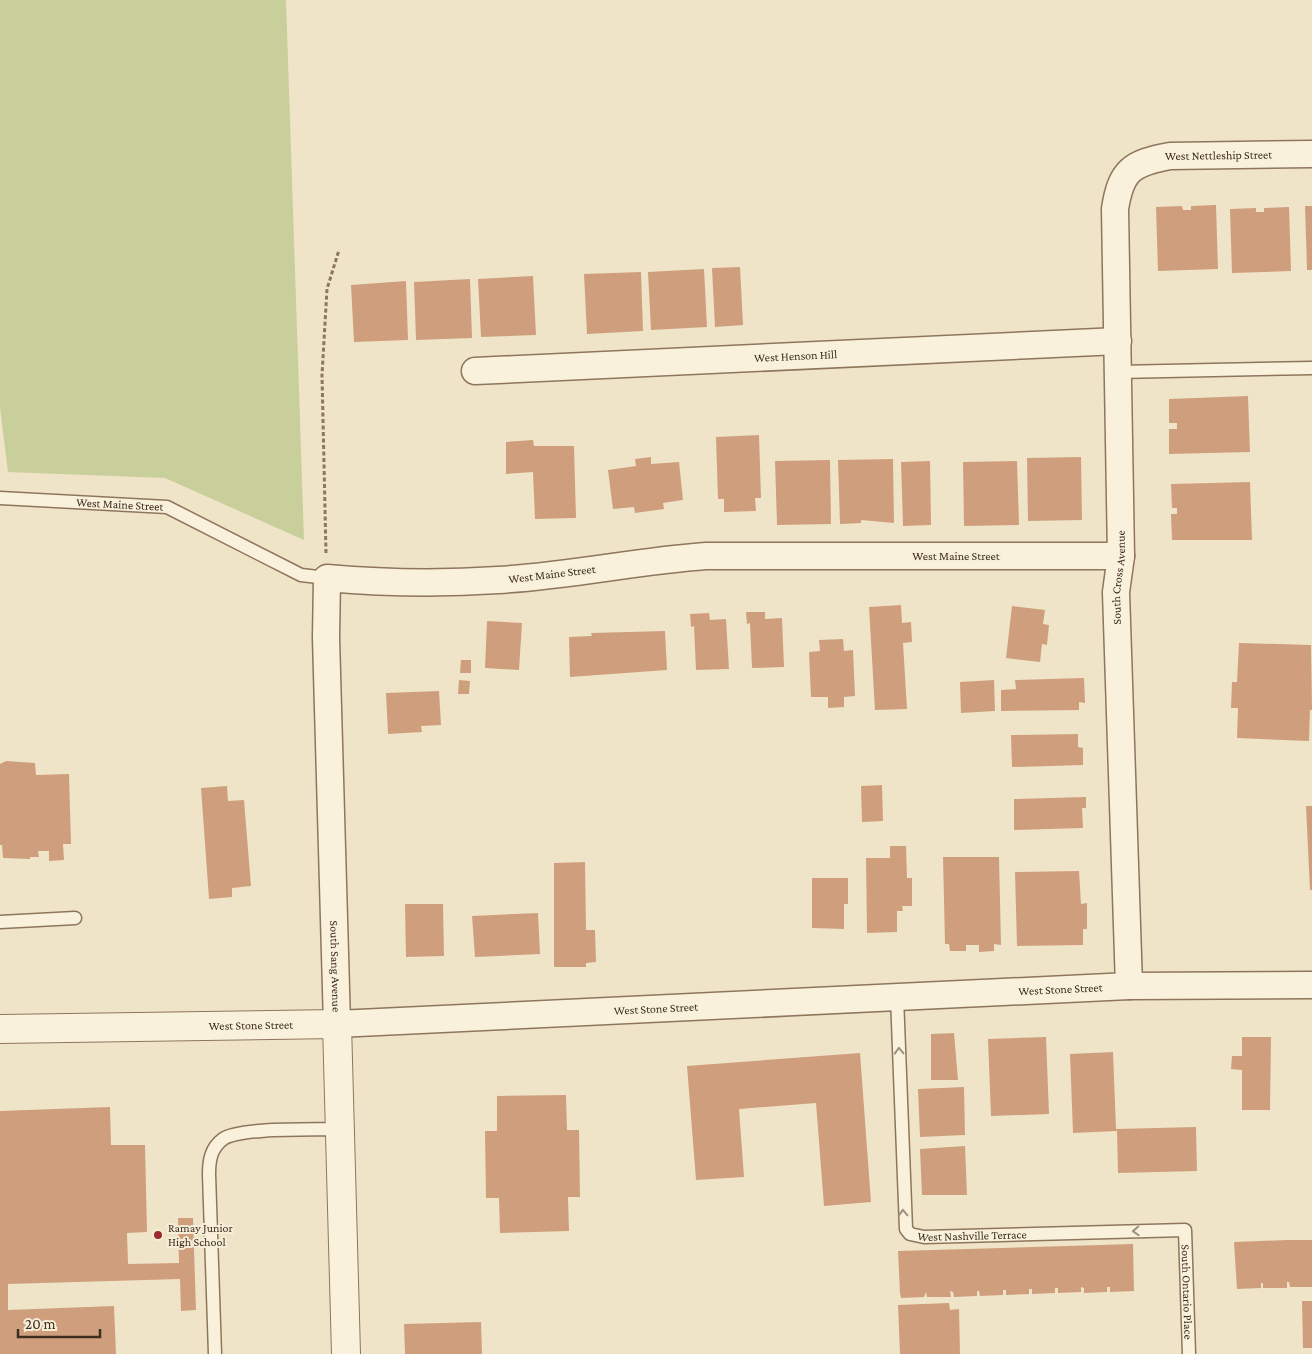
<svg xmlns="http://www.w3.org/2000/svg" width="1312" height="1354" viewBox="0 0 1312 1354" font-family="'Crimson Pro',serif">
  <rect width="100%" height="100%" fill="#f0e4c8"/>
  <path fill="#c9cf9b" d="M0 0H286L304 540 165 478 8 472 0 408Z"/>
  <g fill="#cf9f7d">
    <path d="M1216 205 1218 269 1158 271 1156 207 1182 206 1183 210H1191V206Z"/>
    <path d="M1305 206H1312V270H1307Z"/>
    <path d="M1289 207 1291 271 1232 273 1230 209 1256 208V212H1264V208Z"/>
    <path d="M740 267 743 325 715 327 712 268Z"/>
    <path d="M704 269 707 327 651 330 648 272Z"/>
    <path d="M641 272 643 331 587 334 584 274Z"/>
    <path d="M533 276 536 335 481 337 478 279Z"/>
    <path d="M470 279 472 338 416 340 414 282Z"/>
    <path d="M406 281 408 340 354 342 351 285Z"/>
    <path d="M1248 396 1250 452 1169 454V429H1177V423H1169V399Z"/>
    <path d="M759 435 761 498H755L756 511 724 512V499H718L716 437Z"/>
    <path d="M533 440 534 446H574L576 518 535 519 533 472 506 474V442Z"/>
    <path d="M651 457V464L679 462 683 500 663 503 664 509 635 513 634 507 613 509 608 470 636 466 635 459Z"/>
    <path d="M1081 457 1082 520 1028 521 1027 458Z"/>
    <path d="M893 459 894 523 861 520V523L840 524 838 460Z"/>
    <path d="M830 460 831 524 777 525 775 461Z"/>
    <path d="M930 461 931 525 903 526 901 462Z"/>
    <path d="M1017 461 1019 525 964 526 963 462Z"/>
    <path d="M1250 482 1252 540H1172L1171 514H1177V508H1172L1171 484Z"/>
    <path d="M901 605 902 623 911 622 912 642 903 643 907 709 875 710 869 607Z"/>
    <path d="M1012 606 1045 610 1043 624 1049 625 1047 645 1042 644 1040 662 1006 658Z"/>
    <path d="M746 612H765V619L782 618 784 667 752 668 750 623 747 624Z"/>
    <path d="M709 613 710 620 726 619 729 669 696 670 694 626 691 627 690 614Z"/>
    <path d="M487 621 522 623 519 670 485 668Z"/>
    <path d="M665 631 667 670 570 677 569 637 592 636 591 633Z"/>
    <path d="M843 639 844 651 853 650 855 696 844 697V707L828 708V697H811L809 652 820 651 819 640Z"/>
    <path d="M1239 643 1311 645 1312 710H1310L1309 741 1237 738 1238 708H1231L1232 682H1237Z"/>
    <path d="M461 660H471V673H460Z"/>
    <path d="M1084 678 1085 703 1079 702V710L1001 711V690L1016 689 1015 680Z"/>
    <path d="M459 680 470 681 469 694H458Z"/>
    <path d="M994 680 995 711 961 713 960 682Z"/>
    <path d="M439 691 441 725 421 726 422 732 388 734 386 693Z"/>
    <path d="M1078 734V747L1083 748V765L1012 767 1011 735Z"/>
    <path d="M6 761 35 763 36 775 69 774 71 844H63L64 860 49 861V851H38L39 857H30V859L3 858 2 845H0V764Z"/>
    <path d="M882 785 883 821 862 822 861 786Z"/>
    <path d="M227 786 228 801 244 800 251 886 232 888V897L209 899 201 788Z"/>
    <path d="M1086 797V808H1082L1083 828 1014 830V799Z"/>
    <path d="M1306 806H1312V890H1310Z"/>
    <path d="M890 846H906L907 878H912V906H902L903 911H897V932L867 933 866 858H890Z"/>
    <path d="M943 857H999L1001 945 994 944V951L979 952V945H966V951H950L949 944H945Z"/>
    <path d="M585 862 586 930H595L596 962 586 963V967H554V863Z"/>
    <path d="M1079 871 1081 904 1087 903V929H1083V945L1017 946 1015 872Z"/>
    <path d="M812 878H848V904H844V929L812 928Z"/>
    <path d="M405 904H443L444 956 406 957Z"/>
    <path d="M538 913 540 954 475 957 472 916Z"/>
    <path d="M954 1033 958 1080H931V1034Z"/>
    <path d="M1046 1037 1049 1114 991 1116 988 1039Z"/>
    <path d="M1242 1037H1271L1270 1110H1242V1070L1231 1069 1232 1056H1242Z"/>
    <path d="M1113 1052 1116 1129 1196 1127 1197 1171 1118 1173 1117 1131 1073 1133 1070 1054Z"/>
    <path d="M860 1053 871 1202 824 1206 816 1103 739 1109 744 1177 696 1180 687 1066Z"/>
    <path d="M964 1087 965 1135 920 1137 918 1089Z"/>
    <path d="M566 1095 567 1130H579L580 1197H568L569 1231 500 1233 499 1198H486L485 1131H497V1096Z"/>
    <path d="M110 1107 111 1145H145L147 1232 127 1233 128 1264 179 1263 178 1218H193L196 1310 181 1311 180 1279 8 1284V1310L114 1306 116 1354H0V1111Z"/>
    <path d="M965 1146 967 1195H922L920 1149Z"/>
    <path d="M1287 1240H1312V1287H1290L1289 1282H1287V1288H1263V1283H1261V1288L1237 1289 1234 1242Z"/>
    <path d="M1133 1244 1134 1291 1110 1292V1287H1107V1292L1084 1293V1288L1081 1287V1292L1058 1293V1288H1055V1293L1032 1294V1289H1029V1294L1006 1295V1290H1003V1295L980 1296 979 1291H977V1296L954 1297 953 1292 950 1291 951 1297H927L926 1292 924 1297 901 1298 900 1293 898 1251Z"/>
    <path d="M1302 1301H1312V1348H1303Z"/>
    <path d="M949 1303 950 1310 959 1309 960 1354H900L898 1305Z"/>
    <path d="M481 1322 482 1354H405L404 1324Z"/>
  </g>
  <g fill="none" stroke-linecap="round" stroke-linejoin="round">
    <defs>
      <g id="service">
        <path d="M1118 372 1312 368"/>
        <path id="s1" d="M0 498 167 507 301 575 327 578"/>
        <path d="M0 922 75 918"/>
        <path id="s2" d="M897 997 906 1229 910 1234 924 1237 1185 1230 1189 1354"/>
        <path d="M215 1354 209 1174C209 1160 211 1148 223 1139 241 1127 314 1130 339 1129"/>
      </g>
      <g id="minor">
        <path id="s3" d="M475 371 1118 341"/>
        <path id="s4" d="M1121 556H706C637 561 568 576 498 580 441 584 384 583 327 578L326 638 337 1024 1129 986 1312 985"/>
        <path id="s5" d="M1129 986 1116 592 1121 556 1115 209C1121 170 1132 163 1170 156L1312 154"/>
      </g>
      <g id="tertiary">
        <path id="s6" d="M0 1029 337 1024 346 1354"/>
      </g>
    </defs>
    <use href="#service" stroke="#8d765c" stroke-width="15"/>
    <use href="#minor" stroke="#8d765c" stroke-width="29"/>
    <use href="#tertiary" stroke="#8d765c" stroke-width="30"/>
    <path stroke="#8d765c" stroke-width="3" stroke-dasharray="4 2.5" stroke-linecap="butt" d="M326 553 322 375 327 289 339 250"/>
    <use href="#service" stroke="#faf1dc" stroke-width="12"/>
    <use href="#minor" stroke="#faf1dc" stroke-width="26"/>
    <use href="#tertiary" stroke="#faf1dc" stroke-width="28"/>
  </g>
  <defs><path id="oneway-chevron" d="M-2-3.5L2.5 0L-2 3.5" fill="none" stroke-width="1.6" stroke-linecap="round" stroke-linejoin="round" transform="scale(1.25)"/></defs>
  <g stroke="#9c907e">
    <use href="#oneway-chevron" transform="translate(899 1051) rotate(-92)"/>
    <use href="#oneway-chevron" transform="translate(903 1213) rotate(-92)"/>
    <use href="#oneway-chevron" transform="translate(1136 1231) rotate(178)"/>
  </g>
  <circle fill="#9e2a2b" stroke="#f7eed8" stroke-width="2" cx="158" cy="1235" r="5"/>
  <g text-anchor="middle" stroke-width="4" stroke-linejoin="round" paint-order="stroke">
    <g font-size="12" fill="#3d2e20" stroke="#f7eed8">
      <text dy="4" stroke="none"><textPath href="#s5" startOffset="911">West Nettleship Street</textPath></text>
      <text dy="4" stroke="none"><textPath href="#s3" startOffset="321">West Henson Hill</textPath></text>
      <text dy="4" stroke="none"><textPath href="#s1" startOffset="120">West Maine Street</textPath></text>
      <text x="956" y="560">West Maine Street</text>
      <text transform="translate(552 574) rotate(-7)" y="4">West Maine Street</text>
      <text dy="4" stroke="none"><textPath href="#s5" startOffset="409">South Cross Avenue</textPath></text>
      <text dy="4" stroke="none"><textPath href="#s4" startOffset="1184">South Sang Avenue</textPath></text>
      <text dy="4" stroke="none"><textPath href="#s4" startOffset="1966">West Stone Street</textPath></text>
      <text dy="4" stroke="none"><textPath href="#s4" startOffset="1561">West Stone Street</textPath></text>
      <text dy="4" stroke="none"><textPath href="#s6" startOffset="251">West Stone Street</textPath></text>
      <text dy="4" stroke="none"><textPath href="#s2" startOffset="301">West Nashville Terrace</textPath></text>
      <text dy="4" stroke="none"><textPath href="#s2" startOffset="576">South Ontario Place</textPath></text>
    </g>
    <g font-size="12" fill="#3d2e20" stroke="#f7eed8" text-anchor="start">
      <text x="168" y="1232">Ramay Junior<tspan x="168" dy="14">High School</tspan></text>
    </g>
  </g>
  <path d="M18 1329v8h82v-8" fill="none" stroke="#3d2e20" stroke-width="2.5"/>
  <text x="25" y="1329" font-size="15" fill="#3d2e20" stroke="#f7eed8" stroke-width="4" paint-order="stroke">20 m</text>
</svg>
